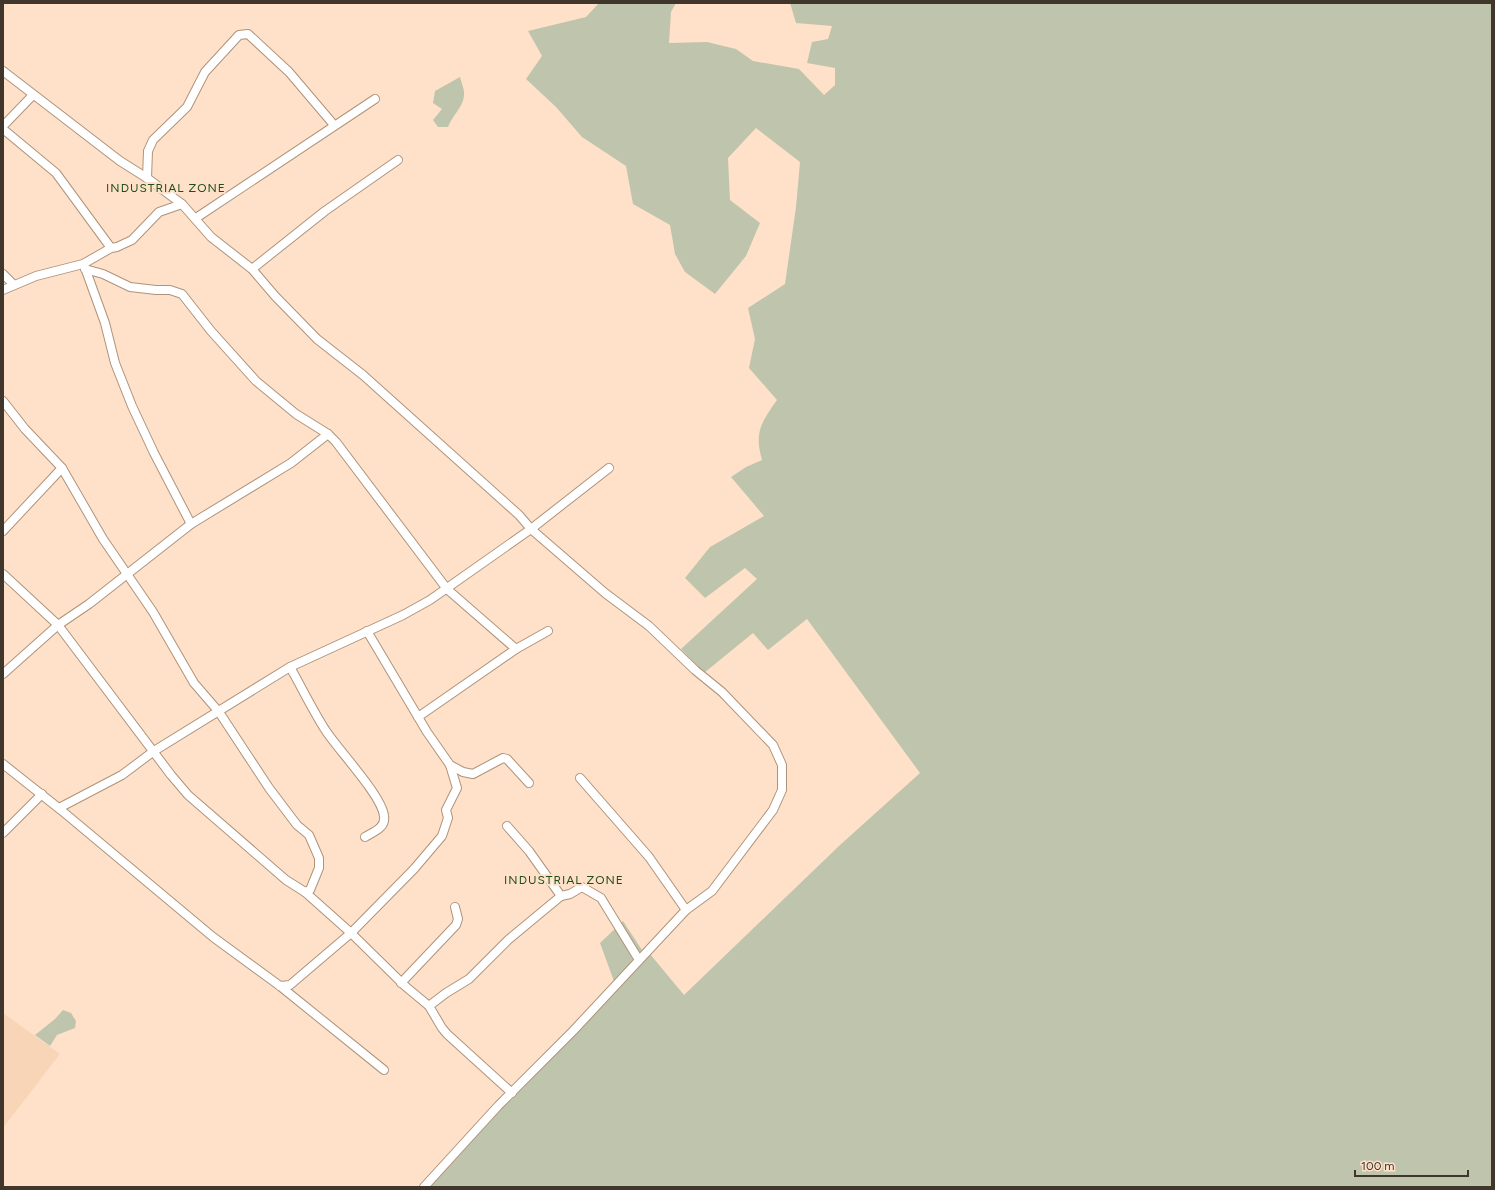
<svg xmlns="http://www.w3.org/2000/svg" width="1495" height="1190" viewBox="0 0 1495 1190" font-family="Figtree,sans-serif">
  <rect width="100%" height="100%" fill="#ffe1c9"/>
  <path fill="#f8d5b7" d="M3 1013 60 1054 3 1128Z"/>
  <g fill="#bfc5ad">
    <path d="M599 3H676L671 12 669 43 707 42 736 49 753 61 799 69 824 95 835 85V68L807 63 812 42 828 39 832 26 796 23 790 3H1492V1187H424L615 984 600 943 623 921 642 950 645 948 684 995 840 845 920 773 807 619 768 650 753 633 704 673 681 649 757 579 745 568 705 598 685 578 710 547 764 516 731 477 746 467 762 460C754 432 761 423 777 400L749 368 755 339 748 308 785 284 796 207 800 162 756 128 728 158 730 200 760 223 746 256 715 294 685 272 675 254 670 225 633 204 626 166 582 137 556 107 526 79 542 56 528 31 586 17Z"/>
    <path d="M460 77C461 82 465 90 464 96 463 107 452 116 448 127H438L433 120 442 109 433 103 435 91Z"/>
    <path d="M63 1010 71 1013 76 1021 75 1028 57 1035 50 1046 35 1035 55 1019Z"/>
  </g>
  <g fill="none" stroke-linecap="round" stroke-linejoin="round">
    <defs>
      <g id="minor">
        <path d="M3 71 120 161 147 178 182 204 211 237 252 269 325 211 398 160"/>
        <path d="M3 126 33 95"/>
        <path d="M3 129 56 173 111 248"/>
        <path d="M147 178 148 151 153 140 187 107 205 72 239 35 248 34 289 72 334 125"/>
        <path d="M196 218 375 99"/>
        <path d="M84 265 105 323 115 363 132 406 154 453 191 524"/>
        <path d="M85 269 103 274 130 287 156 290H170L182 294 211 331 256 381 296 414 328 434 336 442 447 589 516 649"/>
        <path d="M252 269 275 296 317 339 363 375 519 515 531 529 605 593 649 626 695 670 722 692 773 745 782 765V790L773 810 712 891 686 910 573 1031 498 1106 424 1187"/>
        <path d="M3 274 14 285"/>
        <path d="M3 290 36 276 83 264 111 248 117 247 132 240 159 212 182 204"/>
        <path d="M3 401 25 429 62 468 103 539 153 612 194 683 219 712 269 788 297 825 309 835 319 858V868L310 890 305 892"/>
        <path d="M3 531 62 468"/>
        <path d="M3 574 58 625 171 775 188 795 286 880 305 892 351 933 405 986 429 1006 442 1028 447 1034 512 1093"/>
        <path d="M367 631 427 732 450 765 463 772 473 774 503 758 507 759 529 783"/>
        <path d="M290 667C302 688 313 711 326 731 340 752 382 796 384 816 386 828 373 832 365 837"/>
        <path d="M3 674 58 625 89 604 191 524 291 463 328 434"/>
        <path d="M418 717 516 649 548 631"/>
        <path d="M3 764 61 810 213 937 280 986 384 1070"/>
        <path d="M580 778 649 857 686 910"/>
        <path d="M59 808 122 775 154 751 290 667 403 615 430 600 531 529 609 468"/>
        <path d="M507 826 529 851 561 896 570 894 582 887 601 898 639 960"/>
        <path d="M3 833 42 794"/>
        <path d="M401 983 456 925 458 919 455 907"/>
        <path d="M280 986 290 985 351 933 414 869 442 836 448 818 446 810 457 788 450 765"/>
        <path d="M429 1006 446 993 469 979 508 940 561 896"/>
      </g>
    </defs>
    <use href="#minor" stroke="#ae937c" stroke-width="10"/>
    <use href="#minor" stroke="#fff" stroke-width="8"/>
  </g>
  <g text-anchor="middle" stroke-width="4" stroke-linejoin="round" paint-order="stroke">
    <g font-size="12" letter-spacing="1" fill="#1e4f18" stroke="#ffe1c9">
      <text x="166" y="192">INDUSTRIAL ZONE</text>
      <text x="564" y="884">INDUSTRIAL ZONE</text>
    </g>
  </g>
  <rect width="1495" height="1190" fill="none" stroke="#41362c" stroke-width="8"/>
  <path d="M1355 1170v6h113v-6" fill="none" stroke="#41362c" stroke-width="2"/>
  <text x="1361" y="1170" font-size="12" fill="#41362c" stroke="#ffe1c9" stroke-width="3" paint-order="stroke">100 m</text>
</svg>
